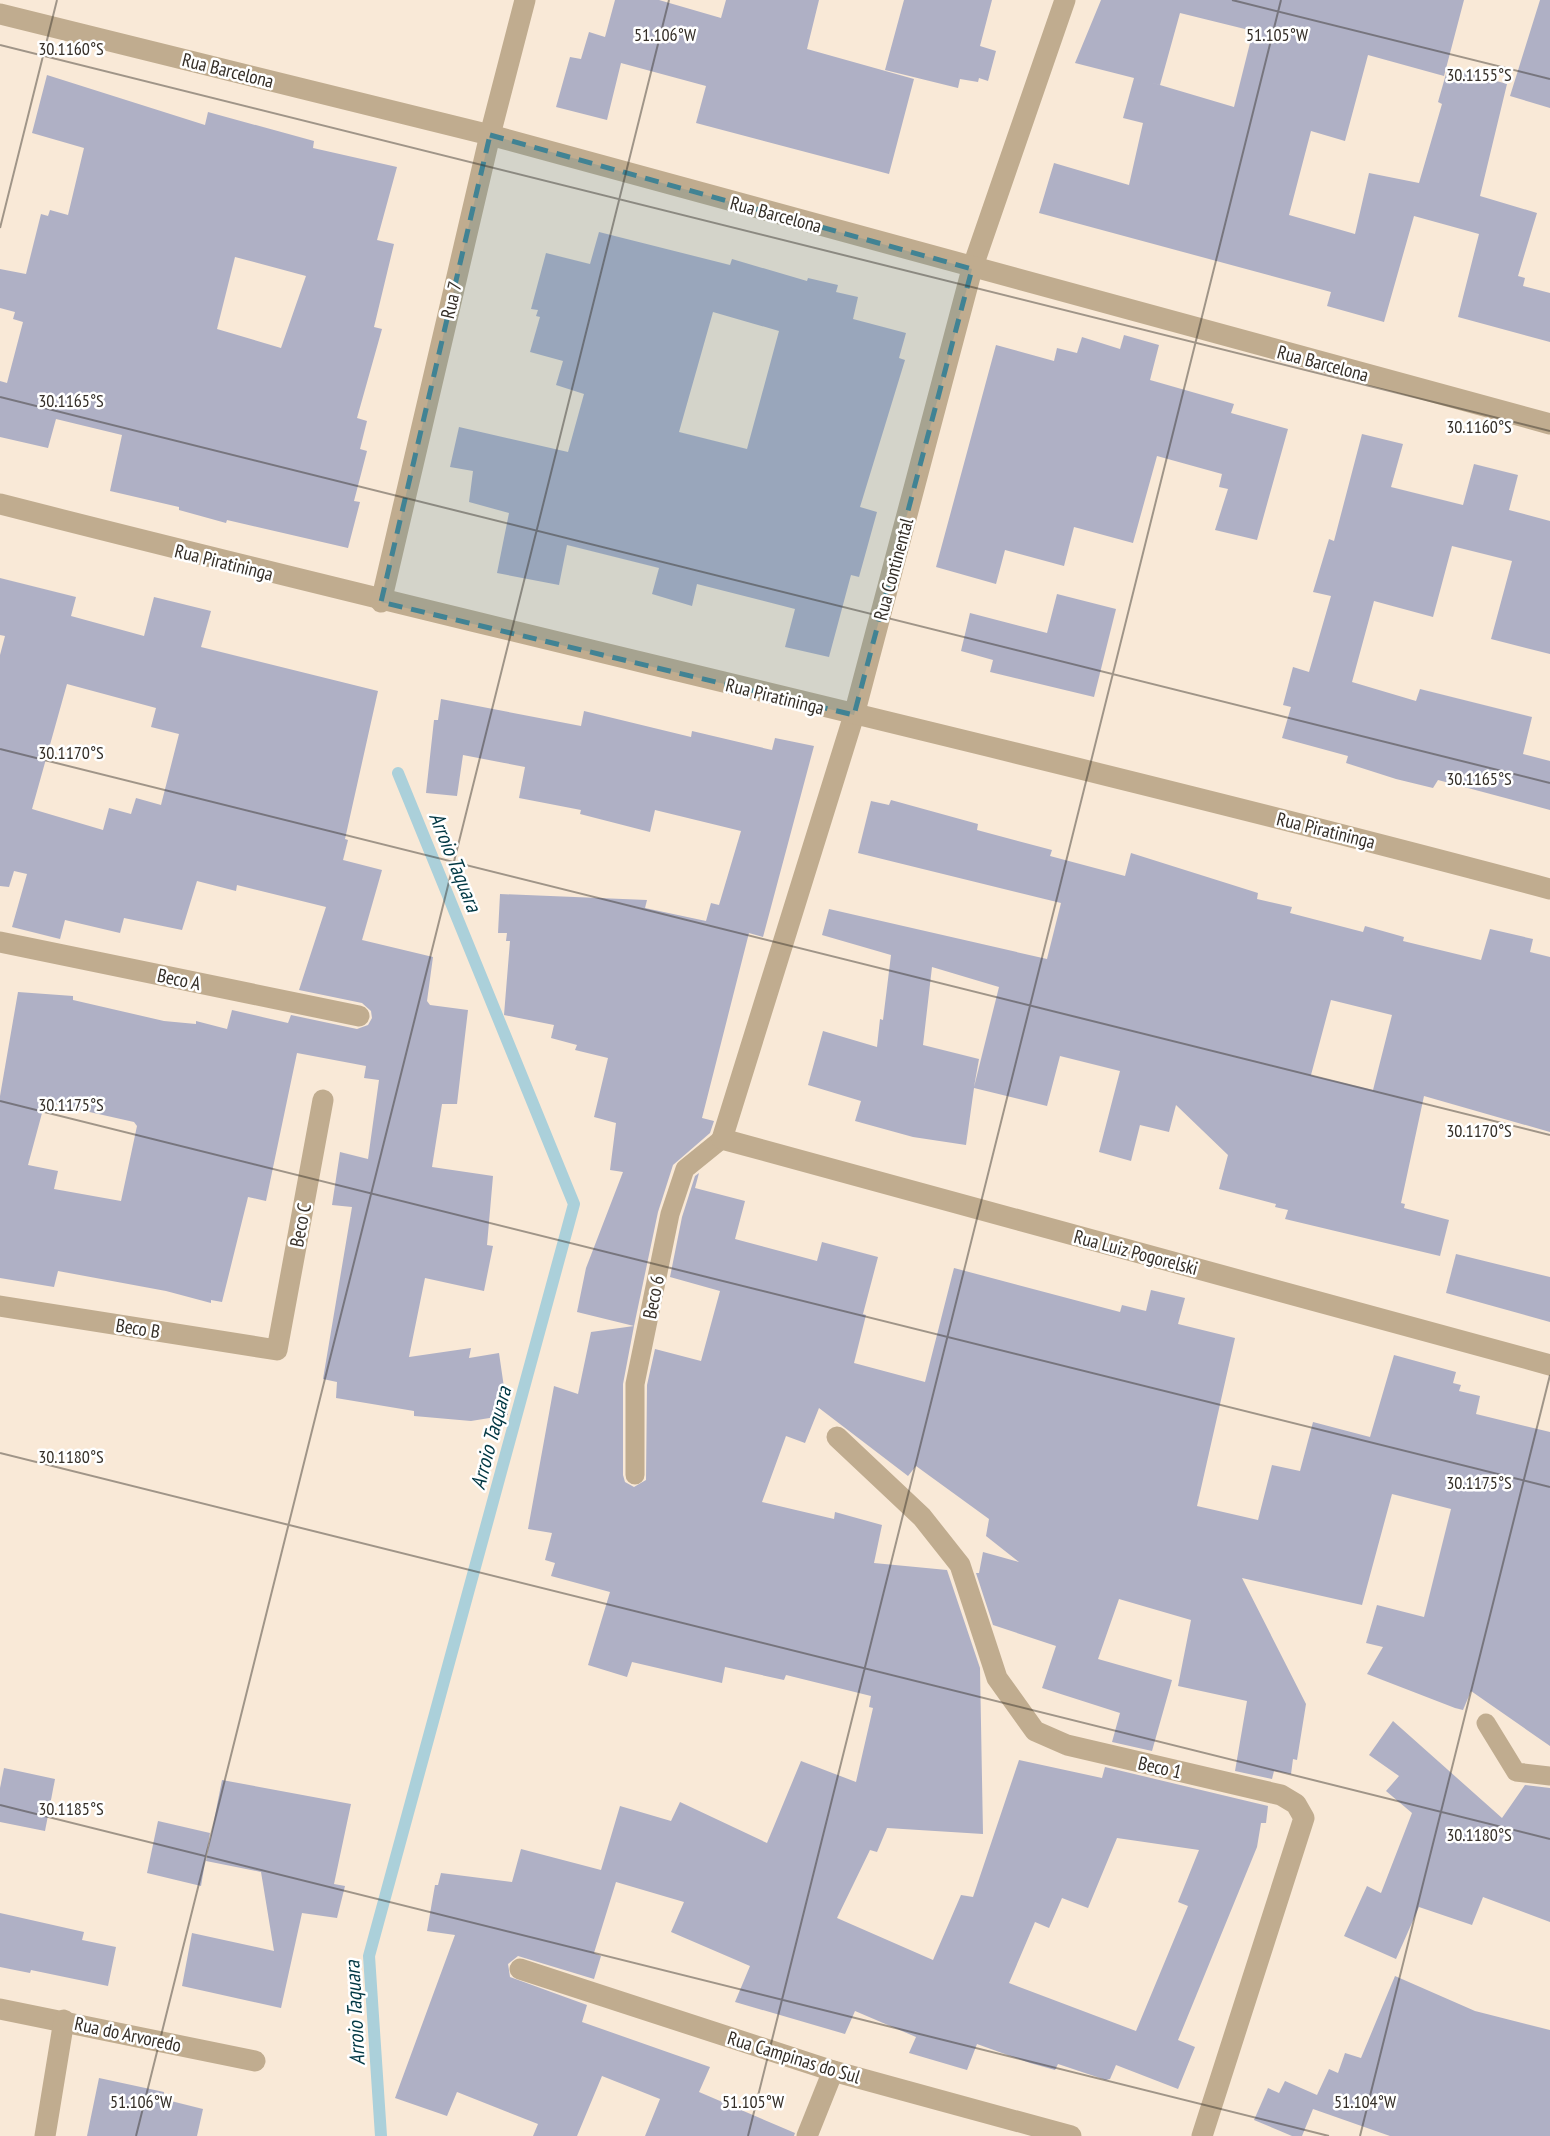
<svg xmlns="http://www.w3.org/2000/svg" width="1550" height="2136" viewBox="0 0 1550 2136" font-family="'PT Sans Narrow',sans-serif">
  <rect width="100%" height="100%" fill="#f9e9d7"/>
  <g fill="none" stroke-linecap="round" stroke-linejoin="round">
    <path stroke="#abd0da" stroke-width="12" d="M381 2136 369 1956 574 1204 398 773"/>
  </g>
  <g fill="#afb0c5" fill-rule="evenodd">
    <path d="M615 0H659L721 18 726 0H819L807 49 914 79 889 174 696 123 706 86 621 63 607 120 556 107 570 57 581 59 589 32 605 37Z"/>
    <path d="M904 0H992L980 46 996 51 988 81 979 78 978 82 960 79 958 88 885 70Z"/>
    <path d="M1101 0H1464L1444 76 1368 55 1345 141 1311 131 1289 215 1355 234 1369 173 1419 183 1442 104 1438 102 1448 67 1507 84 1480 196 1537 213 1518 276 1525 278 1523 286 1550 293V342L1458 317 1479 234 1414 216 1384 322 1327 306 1331 292 1039 213 1054 163 1129 185 1143 123 1123 118 1134 78 1075 63ZM1180 13 1253 31 1234 107 1143 80 1160 85Z"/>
    <path d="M1540 0H1550V108L1510 96Z"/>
    <path d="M47 75 205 125 208 112 314 141 313 148 397 167 377 240 394 244 374 327 382 329 357 418 367 421 360 449 367 451 354 501 360 502 348 548 227 520 226 523 179 510V507L110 491 122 435 56 419 48 448 0 437V381L7 383 23 322 13 319 15 312 0 308V269L26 274 41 214 48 216 50 210 68 215 84 148 32 133ZM235 257 306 276 281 348 217 329Z"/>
    <path d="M599 232 730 265 732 259 807 281 808 278 838 285 836 292 858 297 853 319 906 333 899 358 905 360 860 507 877 512 859 577 851 575 829 657 785 647 795 609 697 584 692 606 652 594 659 568 567 545 559 585 497 573 509 513 469 502 473 471 450 467 459 427 568 452 584 394 556 385 563 361 530 352 540 317 536 316 538 310 531 309 546 253 590 264ZM713 312 779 331 747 449 679 432Z"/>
    <path d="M1124 335 1159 345 1150 380 1234 404 1231 413 1288 429 1257 540 1215 530 1228 489 1219 487 1222 474 1157 456 1133 543 1074 527 1064 566 1005 550 996 584 936 567 996 345 1054 361 1057 348 1077 353 1082 337 1120 349Z"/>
    <path d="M1362 434 1403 444 1391 487 1463 505 1474 464 1518 475 1509 510 1550 521V654L1491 639 1512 561 1452 546 1433 617 1374 601 1352 682 1416 701 1420 689 1532 717 1523 754 1550 761V810L1438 780 1433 788 1396 779 1346 763 1348 756 1282 738 1291 707 1283 705 1293 667 1309 672 1331 596 1313 592 1329 539 1334 541Z"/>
    <path d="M0 578 76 597 71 616 144 636 154 597 211 611 201 647 378 691 345 839 348 840 343 860 382 870 362 940 433 957 427 1001 430 1005 468 1010 457 1104H442L432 1167 493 1176 487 1245 493 1246 484 1291 425 1278 409 1357 471 1348 469 1358 499 1353 508 1415 471 1421 414 1416V1411L336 1398 337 1382 323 1379 352 1207 332 1205 340 1152 368 1159 379 1080 364 1078 366 1066 297 1053 266 1201 248 1197 222 1302 211 1300V1303L166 1291 58 1271 54 1287 0 1278V1096L18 992 73 996V1000L164 1021 196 1024V1021L227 1029 232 1010 288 1023 291 1015 357 1029 368 1025 372 1018 371 1011 362 1003 299 990 326 907 237 885 236 891 197 881 182 930 124 918 120 933 65 920 60 939 12 927 27 874 14 871 9 887 0 886V655L5 636 0 635ZM67 684 156 708 151 727 179 734 161 805 136 798 131 814 109 808 103 830 32 809ZM45 1102 134 1122 137 1126 121 1201 54 1189 58 1171 28 1165Z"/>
    <path d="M1057 594 1116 609 1094 697 990 672 993 660 961 651 970 613 1047 633Z"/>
    <path d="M441 699 581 726 584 711 691 737 692 731 772 750 775 738 814 746 763 937 749 933 702 1118 714 1121 710 1133 673 1165 658 1212 634 1326 577 1312 586 1268 623 1172 610 1170 616 1123 594 1117 608 1058 575 1050 577 1045 551 1038 554 1025 504 1015 510 941H506L507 933H498L500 894 647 900 645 908 706 921 711 903 719 905 741 831 655 810 650 832 580 814 581 810 519 798 525 767 463 755 457 796 426 793 434 720H438Z"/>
    <path d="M891 800 978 824 977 830 1052 850 1050 856 1125 876 1131 853 1258 893 1257 899 1292 907 1290 913 1363 932 1365 926 1404 937 1403 941 1481 960 1490 929 1533 939 1530 952 1550 957V1132L1424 1096 1401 1203 1405 1204 1404 1208 1449 1220 1440 1256 1285 1219 1288 1210 1275 1207 1276 1204 1219 1189 1228 1155 1176 1105 1169 1132 1140 1125 1131 1161 1099 1152 1120 1071 1060 1056 1047 1106 974 1088 966 1145 913 1137 855 1121 861 1101 808 1085 823 1031 877 1047 880 1019 883 1020 891 955 822 935 829 909 1047 959 1061 903 858 853 871 801 889 805ZM932 967 999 987 974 1087 979 1059 923 1045ZM1331 1000 1392 1015 1373 1090 1311 1075Z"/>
    <path d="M699 1173 695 1188 745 1201 735 1239 817 1261 822 1242 878 1257 863 1314 866 1315 854 1363 925 1382 954 1268 1120 1312 1122 1305 1146 1311 1151 1290 1185 1298 1178 1324 1235 1338 1197 1506 1258 1520 1272 1465 1300 1471 1313 1422 1370 1437 1394 1355 1456 1372 1453 1383 1461 1385 1459 1391 1480 1396 1476 1414 1550 1432V1746L1471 1691 1463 1710 1455 1708 1367 1674 1383 1647 1366 1643 1377 1605 1424 1617 1451 1509 1392 1494 1362 1605 1242 1578 1306 1704 1297 1760 1293 1759 1291 1774 1274 1771 1272 1779 1235 1771 1247 1701 1178 1686 1191 1620 1119 1599 1098 1659 1172 1680 1152 1751 1112 1742 1120 1713 1042 1688 1056 1646 993 1625 976 1573H979L983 1552 1019 1562 986 1536 989 1519 916 1466 908 1476 819 1408 805 1443 786 1436 762 1502 834 1519 835 1512 882 1525 874 1563 947 1570 980 1668 983 1834 887 1828 877 1852 870 1850 837 1918 933 1960 961 1895 973 1897 1019 1760 1102 1778 1105 1767 1268 1806 1266 1823H1261L1257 1847 1178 2040 1195 2047 1178 2089 1116 2065 1110 2079 1106 2080 1058 2064 1055 2070 1030 2063 977 2044 967 2070 909 2053 916 2037 855 2011 845 2034 735 2002 750 1966 671 1932 684 1902 616 1882 594 1953 601 1956 594 1979 518 1956 508 1964 510 1977 587 2005 582 2022 710 2067 699 2092 795 2133 794 2136H645L660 2099 602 2076 577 2136H533L538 2124 457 2092 447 2116 395 2098 455 1935 427 1931 435 1885H438L441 1873 512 1882 521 1849 601 1870 620 1806 671 1821 680 1802 767 1843 801 1761 856 1782 873 1708 869 1707 871 1696 786 1675 784 1680 725 1667 722 1683 632 1662 627 1677 588 1665 610 1592 551 1576 555 1563 545 1560 552 1533 528 1529 554 1386 578 1394 591 1332 634 1326 623 1384V1475L625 1482 634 1487 646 1480 647 1385 655 1349 701 1361 720 1291 670 1277 682 1217 695 1176ZM1117 1838 1199 1850 1178 1902 1188 1906 1136 2031 1009 1983 1035 1922 1049 1928 1062 1898 1088 1908Z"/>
    <path d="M1456 1254 1550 1277V1322L1446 1293Z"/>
    <path d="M1393 1721 1502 1818 1525 1785 1550 1788V1922L1483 1897 1472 1925 1419 1907 1396 1959 1344 1936 1367 1886 1381 1893 1412 1813 1386 1791 1399 1776 1369 1755Z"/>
    <path d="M4 1768 55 1779 45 1831 0 1822V1788Z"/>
    <path d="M222 1780 351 1804 334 1884 345 1886 337 1918 302 1913 281 2008 182 1986 192 1933 274 1951 261 1872 206 1861Z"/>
    <path d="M158 1821 210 1833 201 1886 147 1873Z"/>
    <path d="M0 1913 84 1932 82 1940 116 1947 108 1986 31 1970 30 1973 0 1967Z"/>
    <path d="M1395 1976 1475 2011 1550 2030V2136H1390L1313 2109 1302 2136H1292L1254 2120 1268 2088 1279 2093 1285 2081 1317 2095 1329 2069 1338 2073 1345 2053 1361 2058Z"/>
    <path d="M99 2078 164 2092 163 2099 203 2109 197 2136H87Z"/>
  </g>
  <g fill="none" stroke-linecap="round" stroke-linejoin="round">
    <g stroke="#c0ac8f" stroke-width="19">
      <path d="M635 1475V1384L670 1214 685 1169 722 1139"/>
      <path d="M1486 1723 1516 1772 1550 1776"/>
    </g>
    <g stroke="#c0ac8f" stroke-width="21">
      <path d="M1065 0 972 269 854 715 722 1139 1550 1365"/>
      <path d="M0 14 490 135 1550 424"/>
      <path d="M0 504C516 636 1036 752 1550 889"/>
      <path d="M381 602 490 135 525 0"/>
      <path d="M0 942 359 1016"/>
      <path d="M0 1306 277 1350 323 1100"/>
      <path d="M837 1437 922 1517 960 1565 997 1678 1035 1731 1067 1745 1281 1795 1296 1804 1304 1818 1202 2136"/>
      <path d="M520 1969 833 2071 1071 2136"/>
      <path d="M0 2009 255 2061"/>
      <path d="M45 2136 64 2020"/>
      <path d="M807 2136 833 2071"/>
    </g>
  </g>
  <path fill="#418394" fill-opacity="0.2" stroke="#418394" stroke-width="5" stroke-dasharray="14 9" stroke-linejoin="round" d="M490 135 972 269 854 715 381 602Z"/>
  <path fill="none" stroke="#342e27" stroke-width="2" stroke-opacity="0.45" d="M1232 0 1550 79M0 45 1550 431M0 228 57 0M0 397 1550 783M0 749 1550 1135M0 1101 1550 1487M0 1453 1550 1839M0 1805 1329 2136M136 2136 669 0M748 2136 1281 0M1360 2136 1550 1375"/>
  <g text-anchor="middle" stroke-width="5" stroke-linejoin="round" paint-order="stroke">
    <g font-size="19" fill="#342e27" stroke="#fff">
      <text transform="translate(228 70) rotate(14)" y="7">Rua Barcelona</text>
      <text transform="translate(776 214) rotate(15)" y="7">Rua Barcelona</text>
      <text transform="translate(451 300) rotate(-77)" y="7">Rua 7</text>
      <text transform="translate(1323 363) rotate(15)" y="7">Rua Barcelona</text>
      <text transform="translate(224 562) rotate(14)" y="7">Rua Piratininga</text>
      <text transform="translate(893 569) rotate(-75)" y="7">Rua Continental</text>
      <text transform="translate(775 696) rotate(14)" y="7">Rua Piratininga</text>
      <text transform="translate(1326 830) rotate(14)" y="7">Rua Piratininga</text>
      <text transform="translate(179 979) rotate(12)" y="7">Beco A</text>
      <text transform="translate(300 1225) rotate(-79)" y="7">Beco C</text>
      <text transform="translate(1136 1252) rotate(15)" y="7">Rua Luiz Pogorelski</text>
      <text transform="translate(653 1297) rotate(-79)" y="7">Beco 6</text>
      <text transform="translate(138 1328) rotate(9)" y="7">Beco B</text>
      <text transform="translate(1160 1767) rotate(13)" y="7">Beco 1</text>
      <text transform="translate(128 2034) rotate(12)" y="7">Rua do Arvoredo</text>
      <text transform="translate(794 2057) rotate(17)" y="7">Rua Campinas do Sul</text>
    </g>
    <g font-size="21" font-style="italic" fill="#003743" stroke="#fff">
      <text transform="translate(455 862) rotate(68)" y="7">Arroio Taquara</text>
      <text transform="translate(491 1438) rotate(-75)" y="7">Arroio Taquara</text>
      <text transform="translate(355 2013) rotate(-93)" y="7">Arroio Taquara</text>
    </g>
  </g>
  <g font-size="18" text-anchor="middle" fill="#342e27" stroke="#fff" stroke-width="5" stroke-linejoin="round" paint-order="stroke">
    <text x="665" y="41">51.106°W</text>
    <text x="1277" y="41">51.105°W</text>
    <text x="71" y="55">30.1160°S</text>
    <text x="1479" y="81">30.1155°S</text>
    <text x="71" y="407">30.1165°S</text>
    <text x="1479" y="433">30.1160°S</text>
    <text x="71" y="759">30.1170°S</text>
    <text x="1479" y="785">30.1165°S</text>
    <text x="71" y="1111">30.1175°S</text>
    <text x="1479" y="1137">30.1170°S</text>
    <text x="71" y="1463">30.1180°S</text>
    <text x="1479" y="1489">30.1175°S</text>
    <text x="71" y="1815">30.1185°S</text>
    <text x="1479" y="1841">30.1180°S</text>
    <text x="141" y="2108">51.106°W</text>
    <text x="753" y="2108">51.105°W</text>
    <text x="1365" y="2108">51.104°W</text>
  </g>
</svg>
